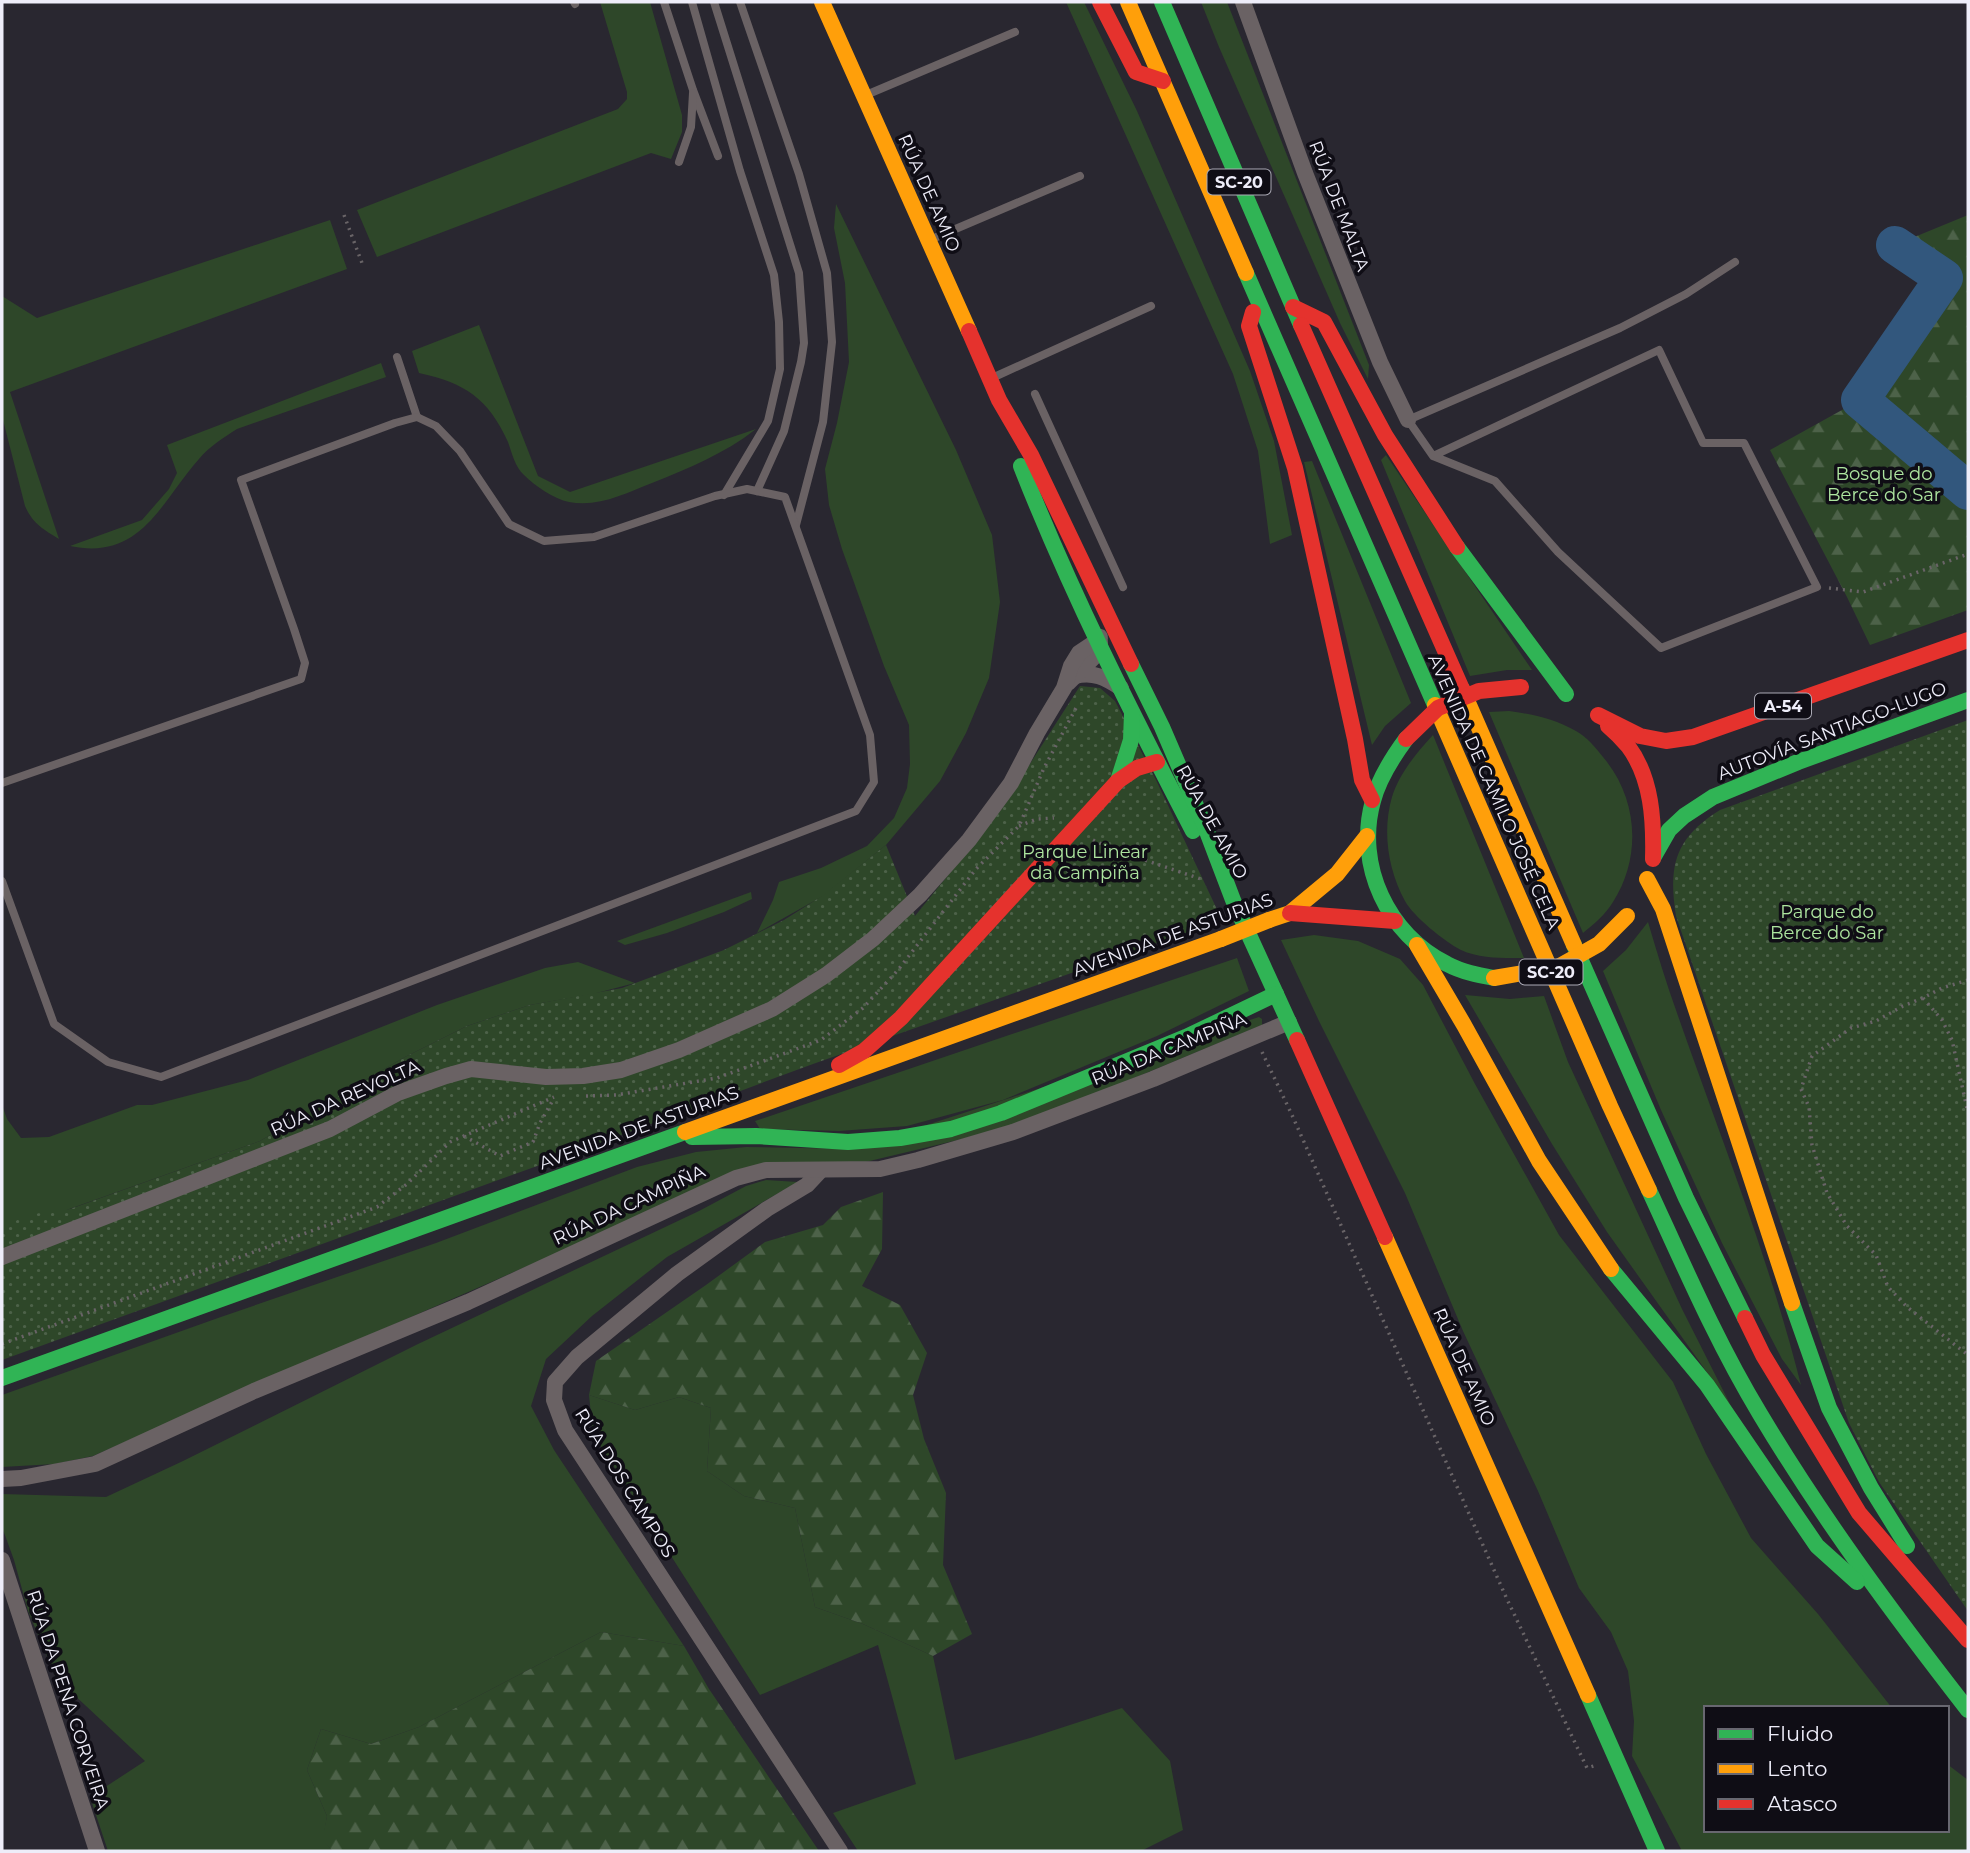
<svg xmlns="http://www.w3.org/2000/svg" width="1970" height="1853" viewBox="0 0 1970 1853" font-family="Montserrat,sans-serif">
  <defs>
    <pattern id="forest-firs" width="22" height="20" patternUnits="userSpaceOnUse" patternTransform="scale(1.75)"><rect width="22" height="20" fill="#2e4729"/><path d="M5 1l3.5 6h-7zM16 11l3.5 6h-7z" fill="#4d6249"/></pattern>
    <pattern id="park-dots" width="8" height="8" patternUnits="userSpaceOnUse" patternTransform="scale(1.75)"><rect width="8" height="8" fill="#2e4729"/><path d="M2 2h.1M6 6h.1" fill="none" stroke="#4d6249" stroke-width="1.8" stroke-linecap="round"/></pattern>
  </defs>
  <rect width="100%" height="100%" fill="#292730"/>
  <g fill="#2e4729">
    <path d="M600 2H650L682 115V132L671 159 651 153 377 257 357 210 618 109 627 99V92Z"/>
    <path d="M1066 2H1084L1137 111 1250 371 1274 441 1292 535 1270 544 1258 451 1233 374Z"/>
    <path d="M1201 2H1227L1369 365 1368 379 1340 323 1219 47Z"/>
    <path d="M836 204 956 450 992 535 1000 602 989 678 966 733 940 781 886 845 823 896 757 933 773 900 779 882 821 868 867 846 894 818 907 788 910 764 909 725 884 666 842 549 829 505 825 469 837 423 849 362 845 283 834 228Z"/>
    <path d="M330 220 347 269 10 392 59 539C43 529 33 524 25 506L2 416V296L37 318Z"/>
    <path d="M479 325 538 476 570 492 756 429C724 454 689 468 652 483 626 493 598 508 569 502 554 499 535 486 524 475 515 467 512 453 508 442 488 398 465 383 419 373L412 351Z"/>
    <path d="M381 363 386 377 237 429C223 438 210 446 199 459 160 503 141 561 70 546L142 520 169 489 177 473 167 445Z"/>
    <path d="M1386 455 1532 670H1507L1470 676 1381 460Z"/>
    <path d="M1312 461 1411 703 1385 726 1372 745 1304 462Z"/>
    <path d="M1509 711C1532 714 1555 719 1576 731 1587 737 1595 747 1603 757 1638 798 1642 857 1613 902 1605 915 1594 924 1583 933L1489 712Z"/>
    <path d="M1433 735 1524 958C1504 958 1480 959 1461 950 1445 942 1413 916 1405 901 1388 870 1382 831 1392 797 1399 774 1417 752 1433 735Z"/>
    <path d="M751 892 752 899 724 912 667 933 625 945 617 941Z"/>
    <path d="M1648 922C1657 952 1666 983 1677 1013 1720 1136 1769 1258 1801 1385L1782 1359 1722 1243 1661 1110 1603 971 1626 950Z"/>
    <path d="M1314 935 1358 941 1400 959 1423 985 1475 1084 1559 1235 1673 1382 1706 1454 1751 1538 1818 1614 1892 1708H1706V1830H1947V1764L1968 1780V1851H1682L1632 1756 1634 1721 1628 1671 1611 1632 1579 1588 1538 1491 1463 1331 1405 1193 1319 1021 1281 940Z"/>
    <path d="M1237 958 1249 991 1157 1036 1003 1100 907 1126 839 1131 760 1129 755 1121Z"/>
    <path d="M578 962 635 983 593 994 530 1005 467 1026 405 1057 260 1141 2 1233V1105L7 1119 21 1138 49 1137 137 1105H152L248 1080 437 1005 545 968Z"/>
    <path d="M1465 995 1510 999 1544 996 1568 1062 1682 1309 1731 1406 1607 1232 1552 1144Z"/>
    <path d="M1259 1017 1262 1019V1025L1040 1117 962 1139 857 1164 816 1165 788 1162 758 1167 635 1219 93 1456 55 1464 2 1467V1395L218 1318 436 1243 637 1167 696 1152 746 1147 853 1149Z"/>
    <path d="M766 1180 798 1182 667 1257 592 1316 546 1359 531 1406 554 1450 684 1646 601 1632 419 1727 371 1744 321 1729 307 1770 327 1816 323 1841 333 1851H108L90 1797 145 1761 56 1678 28 1611 14 1560 2 1527V1494L106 1497 183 1461 418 1344 699 1211 746 1186Z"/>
    <path d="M589 1395 635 1410 679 1397 711 1408 707 1471 744 1496 795 1508 815 1607 863 1624 933 1656 955 1760 1030 1738 1122 1708 1170 1761 1183 1830 1141 1851H858L833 1813 916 1784 878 1645 760 1695 593 1434Z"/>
  </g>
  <g fill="url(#forest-firs)">
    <path d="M1968 215V610L1870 645 1847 597 1770 450 1860 400 1944 279 1895 245Z"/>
    <path d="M883 1192 882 1249 862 1286 900 1305 927 1353 913 1395 924 1439 946 1493 943 1565 972 1634 933 1656 863 1624 815 1607 795 1508 744 1496 707 1471 711 1408 679 1397 635 1410 589 1395 596 1361 706 1285 765 1242 823 1225 841 1207Z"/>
    <path d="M601 1632 684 1646 709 1689 819 1851H333L322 1841 327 1816 307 1770 321 1729 371 1744 419 1727Z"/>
  </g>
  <g fill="url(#park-dots)">
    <path d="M1080 686 1100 688 1115 701 1156 780 1222 920 813 1064 540 1165 2 1360V1226L33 1214 70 1209 260 1141 405 1057 467 1026 530 1005 622 988 724 950 784 920 822 896 886 845 915 916 999 812Z"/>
    <path d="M1968 720V1611L1879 1482 1849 1423 1676 916C1668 865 1675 838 1720 810Z"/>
  </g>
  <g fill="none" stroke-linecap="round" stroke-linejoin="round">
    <path stroke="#32577d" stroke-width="38" d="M1895 245 1944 278 1860 400 1968 491"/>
    <g stroke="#696467" stroke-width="3.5" stroke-dasharray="2 5" stroke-linecap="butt">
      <path d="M344 215 362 263"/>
      <path d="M1829 588 1863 592 1968 554"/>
      <path d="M1019 826 1037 819 1054 818"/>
      <path d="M1093 840 1112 849 1201 879"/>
      <path d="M1968 980 1942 988 1923 998 1903 1006 1876 1021 1851 1028 1812 1056 1801 1089 1809 1107 1812 1145 1827 1193 1847 1226 1876 1255 1888 1287 1907 1307 1968 1355"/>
      <path d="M1923 998 1942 1020 1952 1040 1968 1113"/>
      <path d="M1262 1052 1292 1115 1506 1597 1587 1768 1597 1765"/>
      <path d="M586 1096 616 1095 717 1078 821 1040 863 1008 898 970 976 869 1019 826 1044 768 1076 708 1074 705"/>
      <path d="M464 1136 500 1156 533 1142 540 1123 554 1098"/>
      <path d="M2 1344 377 1207 407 1184 450 1142 554 1097"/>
    </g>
    <g stroke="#6a6264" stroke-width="8">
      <path d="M574 2 575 4"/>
      <path d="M664 2 693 90 718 156"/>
      <path d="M692 2 740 171 774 275 779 322 780 369 768 421 724 495"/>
      <path d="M714 2 799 273 804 343 801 362 784 431 757 491"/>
      <path d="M740 2 799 174 827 273 832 342 823 422 796 525"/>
      <path d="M866 95 1015 32"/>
      <path d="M679 162 691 127 693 93"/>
      <path d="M932 239 1080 176"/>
      <path d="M397 357 417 417"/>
      <path d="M992 378 1151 306"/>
      <path d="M1035 394 1123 587"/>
      <path d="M1433 456 1659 350 1703 443H1744L1817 587 1661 648 1558 552 1495 481 1433 456 1408 420 1620 328 1686 294 1735 262"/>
      <path d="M2 783 301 679 305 663 294 629 241 480 395 423 417 417 436 426 460 451 509 524 544 541 594 537 715 496 747 489 785 497 870 735 874 782 856 811 161 1077 108 1062 54 1024 2 881"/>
    </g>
    <g stroke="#6a6264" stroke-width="16">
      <path d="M1243 2 1305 173 1380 362 1408 420"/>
      <path d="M1075 676C1093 671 1106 678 1121 688"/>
      <path d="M1068 683 1097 654 1100 637"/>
      <path d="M821 1170 807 1185 767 1209 677 1274 577 1357 555 1382 554 1400 565 1430 840 1851"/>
      <path d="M2 1257 330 1129 398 1093 446 1076 471 1069 546 1077 583 1076 621 1070 679 1050 772 1009 826 975 873 939 920 895 969 840 1011 783 1037 733 1064 688 1071 666 1079 653 1094 643H1100"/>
      <path d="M2 1479 21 1478 95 1464 254 1391 468 1302 736 1178 766 1170 880 1169 918 1160 1013 1132 1153 1079 1289 1022"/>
      <path d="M2 1560 97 1851"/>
    </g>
    <g stroke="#30b455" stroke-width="16">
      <path d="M1162 2 1301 325"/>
      <path d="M1246 273 1435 705"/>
      <path d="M1021 466C1070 591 1131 712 1193 831"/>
      <path d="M1457 547 1566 694"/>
      <path d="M1131 664 1162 727 1206 829 1233 900 1297 1040"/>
      <path d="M1406 739C1392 758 1379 778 1373 801 1355 865 1388 935 1447 964 1462 972 1478 975 1494 978"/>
      <path d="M1118 781 1131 740 1132 713"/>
      <path d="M1653 858 1669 830 1684 816 1713 797 1798 762 1968 700"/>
      <path d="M1574 945 1686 1198 1745 1318"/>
      <path d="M692 1137 756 1136 848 1142 900 1138 951 1129 1001 1113 1186 1037 1276 994"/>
      <path d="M1649 1190C1684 1266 1717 1343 1760 1414 1822 1518 1894 1615 1968 1710"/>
      <path d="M1611 1269 1707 1385 1817 1546 1857 1582"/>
      <path d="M1792 1303 1829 1408 1871 1488 1907 1546"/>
      <path d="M2 1378 685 1132"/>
      <path d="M1588 1695 1657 1851"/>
    </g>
    <g stroke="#ff9f0a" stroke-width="16">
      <path d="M822 2 969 331"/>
      <path d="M1128 2 1246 273"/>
      <path d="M1462 689 1574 945"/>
      <path d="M1435 705 1610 1106 1649 1190"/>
      <path d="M1647 879 1663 909 1792 1303"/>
      <path d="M1269 920 1290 913 1337 874 1367 836"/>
      <path d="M1417 945 1464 1025 1539 1161 1611 1269"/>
      <path d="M685 1132 1221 939"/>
      <path d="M1385 1237 1588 1695"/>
    </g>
    <g stroke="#e5322d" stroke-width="16">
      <path d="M1100 2 1136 72 1163 81"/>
      <path d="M1293 307 1324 322 1385 435 1457 547"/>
      <path d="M1253 312 1249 326 1295 468 1355 739 1362 780 1372 800"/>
      <path d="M1301 325 1462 689"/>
      <path d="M969 331 999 400 1031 455 1131 664"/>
      <path d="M1598 715 1640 736 1666 741 1693 737 1968 640"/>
      <path d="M1608 726C1615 732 1622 739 1628 746 1652 778 1654 821 1653 859"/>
      <path d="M1290 913 1395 921"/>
      <path d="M1297 1040 1385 1237"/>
      <path d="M839 1065 864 1051 901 1018 1118 781 1137 768 1157 762"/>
      <path d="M1745 1318 1763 1355 1859 1513 1968 1640"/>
    </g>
    <g stroke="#ff9f0a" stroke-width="16">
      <path d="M1221 939 1269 920"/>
      <path d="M1494 978 1558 967 1599 944 1627 916"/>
    </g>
    <path stroke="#e5322d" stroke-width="16" d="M1406 739 1438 708 1479 691 1521 687"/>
  </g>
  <g text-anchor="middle" stroke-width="7" stroke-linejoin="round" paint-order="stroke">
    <g fill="#0f0d15" stroke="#abaab5" stroke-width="2">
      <rect x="1207.5" y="169.5" width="63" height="25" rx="5"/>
      <rect x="1755" y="693.5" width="56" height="25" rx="5"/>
      <rect x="1519.5" y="959.5" width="63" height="25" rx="5"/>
    </g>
    <g font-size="16" font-weight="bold" fill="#eeedf9">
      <text x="1239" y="188">SC-20</text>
      <text x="1783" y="712">A-54</text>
      <text x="1551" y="978">SC-20</text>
    </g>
    <g font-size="18" fill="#eeedf9" stroke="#0f0d15">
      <text transform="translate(929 193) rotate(66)" y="6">RÚA DE AMIO</text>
      <text transform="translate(1339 206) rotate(69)" y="6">RÚA DE MALTA</text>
      <text transform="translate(1832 731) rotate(-21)" y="6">AUTOVÍA SANTIAGO-LUGO</text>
      <text transform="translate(1494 792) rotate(66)" y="6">AVENIDA DE CAMILO JOSÉ CELA</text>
      <text transform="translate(1212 822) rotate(61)" y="6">RÚA DE AMIO</text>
      <text transform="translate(1173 935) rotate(-20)" y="6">AVENIDA DE ASTURIAS</text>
      <text transform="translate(1169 1049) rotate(-22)" y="6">RÚA DA CAMPIÑA</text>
      <text transform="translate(345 1098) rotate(-24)" y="6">RÚA DA REVOLTA</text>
      <text transform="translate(639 1128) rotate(-20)" y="6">AVENIDA DE ASTURIAS</text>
      <text transform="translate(629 1205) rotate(-25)" y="6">RÚA DA CAMPIÑA</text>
      <text transform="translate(1464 1367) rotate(66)" y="6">RÚA DE AMIO</text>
      <text transform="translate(625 1483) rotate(58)" y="6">RÚA DOS CAMPOS</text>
      <text transform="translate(68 1700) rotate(72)" y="6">RÚA DA PENA CORVEIRA</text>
    </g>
    <g font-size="18" fill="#ade59f" stroke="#0f0d15">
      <text x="1884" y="480">Bosque do<tspan x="1884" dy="21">Berce do Sar</tspan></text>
      <text x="1085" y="858">Parque Linear<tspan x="1085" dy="21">da Campiña</tspan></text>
      <text x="1827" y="918">Parque do<tspan x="1827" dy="21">Berce do Sar</tspan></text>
    </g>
  </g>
  <rect width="1970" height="1853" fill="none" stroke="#eeedf9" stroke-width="7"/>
  <rect x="1704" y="1706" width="245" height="126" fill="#0f0d15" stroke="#686770" stroke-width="2"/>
  <rect x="1718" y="1729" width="35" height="10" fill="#30b455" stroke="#686770" stroke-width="2"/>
  <text x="1767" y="1741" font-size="21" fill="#eeedf9">Fluido</text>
  <rect x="1718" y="1764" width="35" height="10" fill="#ff9f0a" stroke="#686770" stroke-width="2"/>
  <text x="1767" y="1776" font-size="21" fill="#eeedf9">Lento</text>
  <rect x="1718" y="1799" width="35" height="10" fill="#e5322d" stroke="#686770" stroke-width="2"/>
  <text x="1767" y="1811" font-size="21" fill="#eeedf9">Atasco</text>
</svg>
